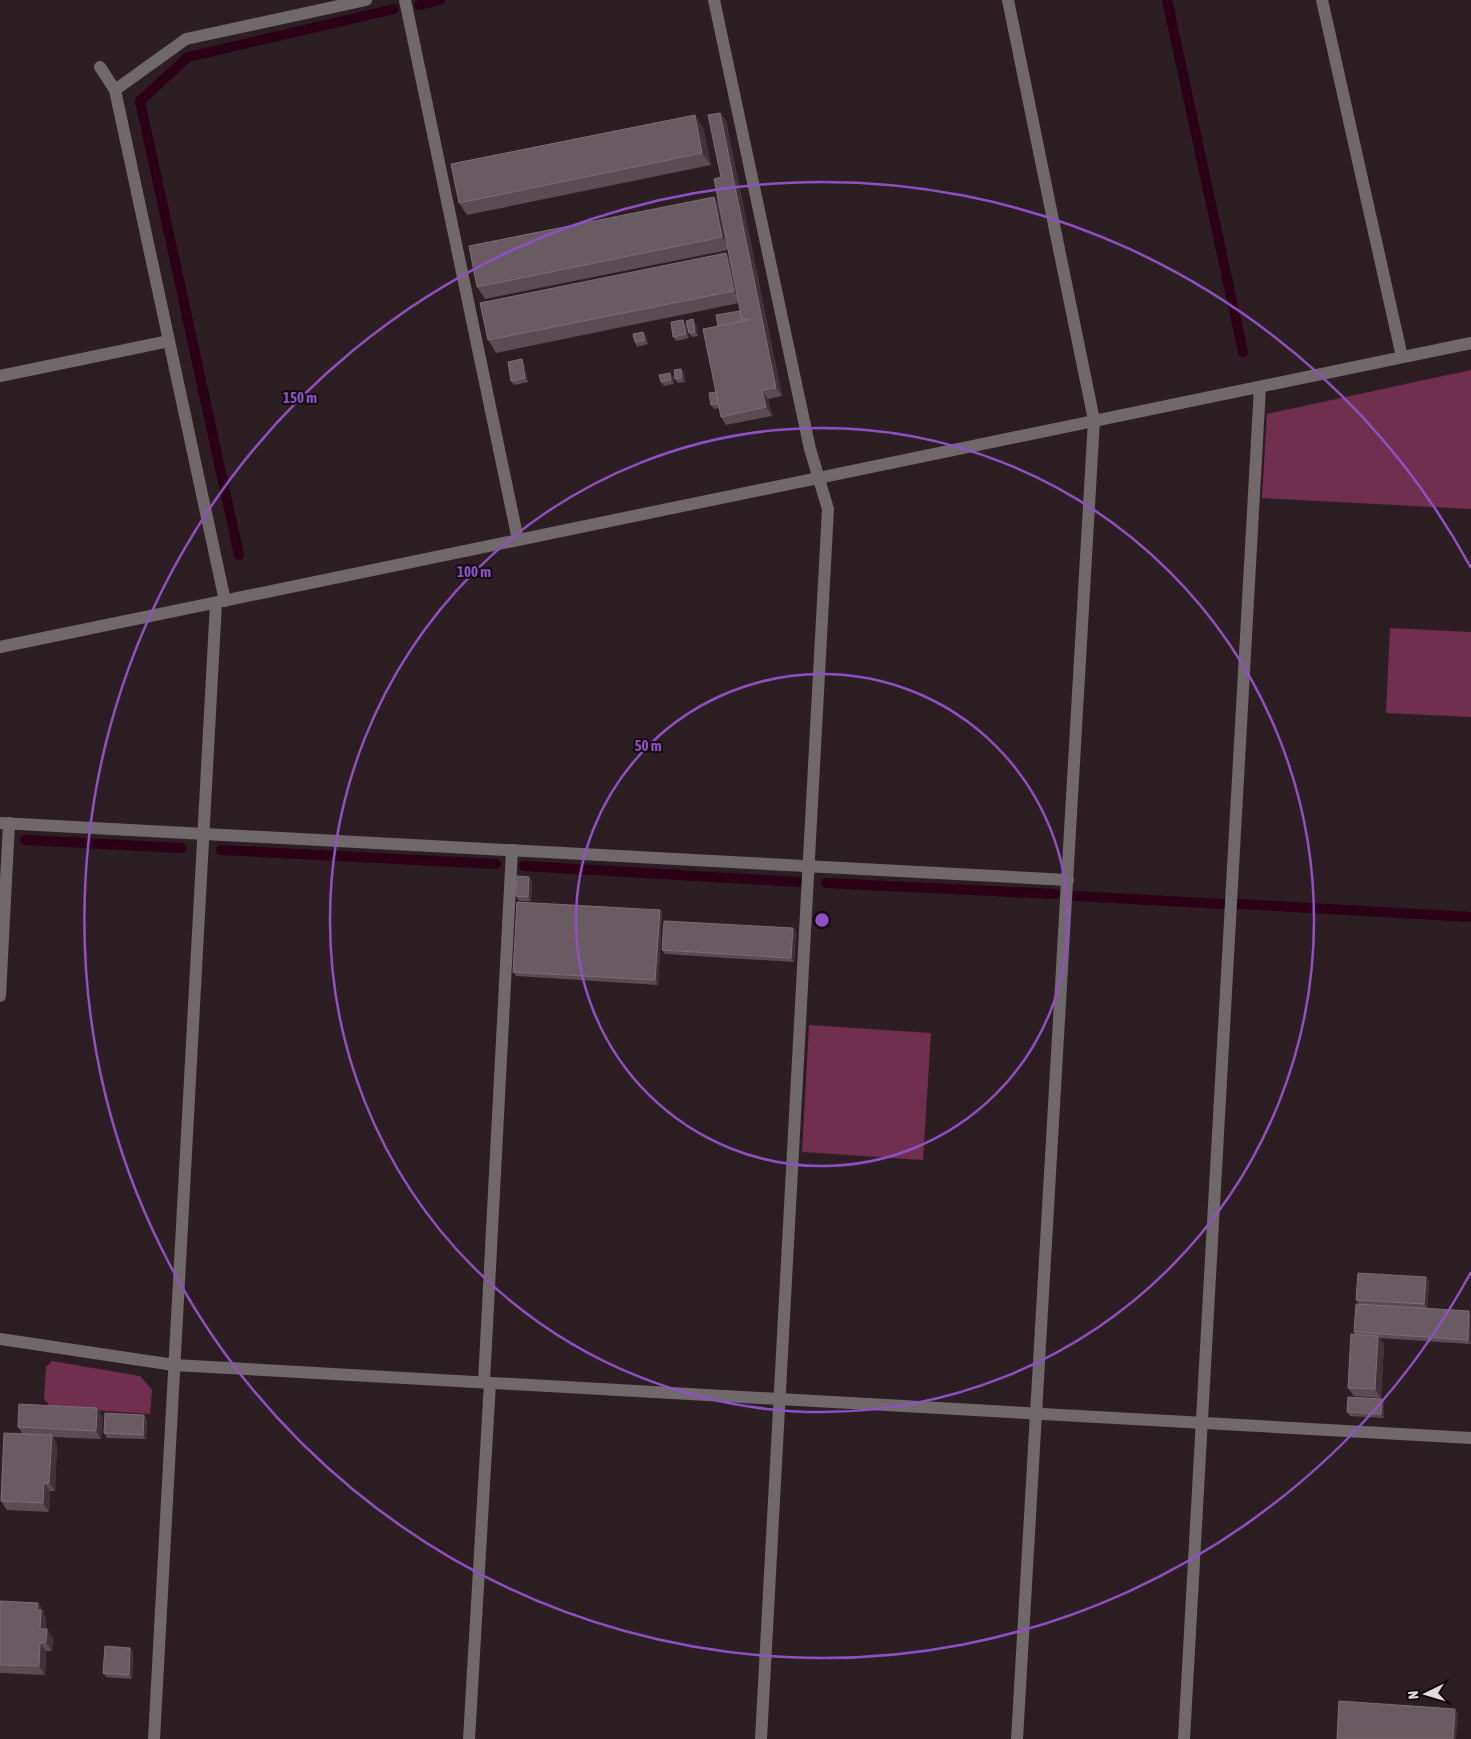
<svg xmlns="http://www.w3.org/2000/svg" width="1471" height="1739" viewBox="0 0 1471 1739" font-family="'Asap Condensed',sans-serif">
  <rect width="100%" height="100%" fill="#2d1e24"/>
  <g fill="#702f4e">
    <path d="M1471 370V509L1262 498 1267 414Z"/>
    <path d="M1390 628 1471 632V717L1386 713Z"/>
    <path d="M809 1025 931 1033 923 1160 802 1152Z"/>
    <path d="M52 1361 140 1376 152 1390 150 1414 51 1407 44 1399 46 1367Z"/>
  </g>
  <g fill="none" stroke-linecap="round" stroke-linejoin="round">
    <g stroke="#2b0017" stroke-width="10">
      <path d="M1167 0 1243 352"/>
      <path d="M419 5 440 0"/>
      <path d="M239 555 140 101 188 57 394 9"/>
      <path d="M25 840 181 848"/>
      <path d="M221 850 496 864"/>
      <path d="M524 866 800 882"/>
      <path d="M826 883 1055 894"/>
      <path d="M1076 896 1222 904"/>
      <path d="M1239 904 1471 917"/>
    </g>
    <g stroke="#71686c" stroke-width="12">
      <path d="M405 0 518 540"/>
      <path d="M714 0 810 449 828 509 761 1739"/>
      <path d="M1008 0 1094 420 1017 1739"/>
      <path d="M1322 0 1402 357"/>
      <path d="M100 67 115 90 225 601"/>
      <path d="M115 90 186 39 366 0"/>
      <path d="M0 376 169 341"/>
      <path d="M0 647 1471 343"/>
      <path d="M0 823 1068 880"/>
      <path d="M0 996 9 823"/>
      <path d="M0 1339 174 1365 1471 1438"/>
      <path d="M484 1382 512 850"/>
      <path d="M154 1739 216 603"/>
      <path d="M469 1739 490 1383"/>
      <path d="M1184 1739 1260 387"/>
    </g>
  </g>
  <g fill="#5b4b52">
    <path d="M720 113 726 121 782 396 768 399 772 416 726 425 721 417 719 408 714 409 711 405 716 392 718 326 741 312 739 303 496 353 488 340 730 259 728 250 485 299 477 287 718 202 721 177Z"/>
    <path d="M703 127 711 165 467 215 459 203Z"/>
    <path d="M686 324 689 338 676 341 673 337Z"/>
    <path d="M696 324 698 336 692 337 689 333Z"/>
    <path d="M646 336 648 344 637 347 635 342Z"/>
    <path d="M522 359 524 364 528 382 514 385 511 381Z"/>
    <path d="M681 369 684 373 685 382 678 383 675 379Z"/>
    <path d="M673 377 674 384 664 386 661 382Z"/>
    <path d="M529 877 532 881 531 901H519L516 896Z"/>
    <path d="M660 910 662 914 658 985 516 976 513 972Z"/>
    <path d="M793 928 796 932 794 962 665 954 662 950Z"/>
    <path d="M1429 1281 1427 1309 1359 1304 1356 1300Z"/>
    <path d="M1469 1311 1471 1344 1379 1338 1384 1344 1381 1398 1354 1396 1348 1388 1355 1334 1354 1332Z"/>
    <path d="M1384 1403V1418L1350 1416 1347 1412Z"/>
    <path d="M144 1415 147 1420 146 1439 107 1438 104 1433Z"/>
    <path d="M103 1416 101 1439 53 1437 57 1444 55 1491H50L49 1512 7 1510 1 1501 23 1434 18 1427Z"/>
    <path d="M0 1601 44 1611 43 1614 46 1618V1629L53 1638 52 1651H46L45 1675 0 1673Z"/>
    <path d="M130 1648 133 1652 132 1679 106 1677 103 1673Z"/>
  </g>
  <g fill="#433239">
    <path d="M720 113 726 121 782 396 776 388Z"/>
    <path d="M695 115 703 127 711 165 702 153Z"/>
    <path d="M714 197 723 209 731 249 722 237Z"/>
    <path d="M726 253 734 265 742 303 734 291Z"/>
    <path d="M693 319 696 324 698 336 695 332Z"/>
    <path d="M683 320 686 324 689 338 686 334Z"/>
    <path d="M643 332 646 336 648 344 645 340Z"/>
    <path d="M522 359 524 364 528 382 525 378Z"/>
    <path d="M681 369 684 373 685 382 682 378Z"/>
    <path d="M670 373 673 377 674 384 671 380Z"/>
    <path d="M762 390 768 399 772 416 766 407Z"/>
    <path d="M529 877 532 881 531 901 528 897Z"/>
    <path d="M660 910 662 914 658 985 655 980Z"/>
    <path d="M793 928 796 932 794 962 791 958Z"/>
    <path d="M1426 1277 1429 1281 1427 1309 1424 1304Z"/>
    <path d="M1469 1311 1471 1314V1344L1468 1340Z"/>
    <path d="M1378 1336 1384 1344 1381 1398 1375 1389Z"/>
    <path d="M1382 1399 1384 1403V1418L1381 1414Z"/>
    <path d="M97 1408 103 1416 101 1439 96 1431Z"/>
    <path d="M144 1415 147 1420 146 1439 143 1435Z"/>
    <path d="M52 1435 57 1444 55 1491 49 1483Z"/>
    <path d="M44 1483 50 1491 49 1512 43 1503Z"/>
    <path d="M38 1603 44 1611 43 1614 46 1618 45 1637 40 1629 37 1610Z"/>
    <path d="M47 1629 53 1638 52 1651 46 1642Z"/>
    <path d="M40 1643 46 1651 45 1675 39 1666Z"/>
    <path d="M130 1648 133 1652 132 1679 129 1675Z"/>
    <path d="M1455 1709 1458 1713 1456 1739H1453Z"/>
  </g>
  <g fill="#6a5a61" stroke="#7d6e75">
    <path d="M720 113 776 388 762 390 766 407 721 417 703 329 749 320V319L742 320 714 179 721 177 708 115Z"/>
    <path d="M695 115 702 153 459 203 451 164Z"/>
    <path d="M714 197 722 237 477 287 469 246Z"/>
    <path d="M726 253 734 291 488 340 480 303Z"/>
    <path d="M740 311 742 321 718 326 716 315Z"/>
    <path d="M693 319 695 332 689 333 686 321Z"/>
    <path d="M683 320 686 334 673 337 671 322Z"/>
    <path d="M643 332 645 340 635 342 633 334Z"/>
    <path d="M522 359 525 378 511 381 508 362Z"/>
    <path d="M681 369 682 378 675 379 674 370Z"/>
    <path d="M670 373 671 380 661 382 659 375Z"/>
    <path d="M716 392 718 403 711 405 709 393Z"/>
    <path d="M517 876 529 877 528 897 516 896Z"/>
    <path d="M517 902 660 910 655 980 513 972Z"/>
    <path d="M664 921 793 928 791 958 662 950Z"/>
    <path d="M1358 1273 1426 1277 1424 1304 1356 1300Z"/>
    <path d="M1356 1304 1469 1311 1468 1340 1354 1332Z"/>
    <path d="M1351 1334 1378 1336 1375 1389 1348 1388Z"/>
    <path d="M1348 1397 1382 1399 1381 1414 1347 1412Z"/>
    <path d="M19 1404 97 1408 96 1431 18 1427Z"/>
    <path d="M105 1413 144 1415 143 1435 104 1433Z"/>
    <path d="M4 1433 52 1435 49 1483H44L43 1503 1 1501Z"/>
    <path d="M0 1601 38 1603 37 1610H41L40 1629H47L46 1642 40 1643 39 1666 0 1665Z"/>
    <path d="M105 1646 130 1648 129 1675 103 1673Z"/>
    <path d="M1339 1701 1455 1709 1453 1739H1337Z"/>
  </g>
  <g fill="none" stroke="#904fc5" stroke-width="2.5">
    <circle cx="822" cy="920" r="246"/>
    <circle cx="822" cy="920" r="492"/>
    <path d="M1471 1272A738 738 0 1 1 1471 568"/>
  </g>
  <circle cx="822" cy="920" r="8" fill="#904fc5" stroke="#110a0d" stroke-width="2.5"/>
  <g font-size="15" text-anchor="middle" font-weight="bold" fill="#904fc5" stroke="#110a0d" stroke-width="4" stroke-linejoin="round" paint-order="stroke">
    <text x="300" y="403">150 m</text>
    <text x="474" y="577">100 m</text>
    <text x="648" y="751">50 m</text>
  </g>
  <g transform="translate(1426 1694) rotate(265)" stroke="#110a0d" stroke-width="4" paint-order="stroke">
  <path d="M0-4L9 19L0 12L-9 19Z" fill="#e5dadf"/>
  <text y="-8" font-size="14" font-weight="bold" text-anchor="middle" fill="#e5dadf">N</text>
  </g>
</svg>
